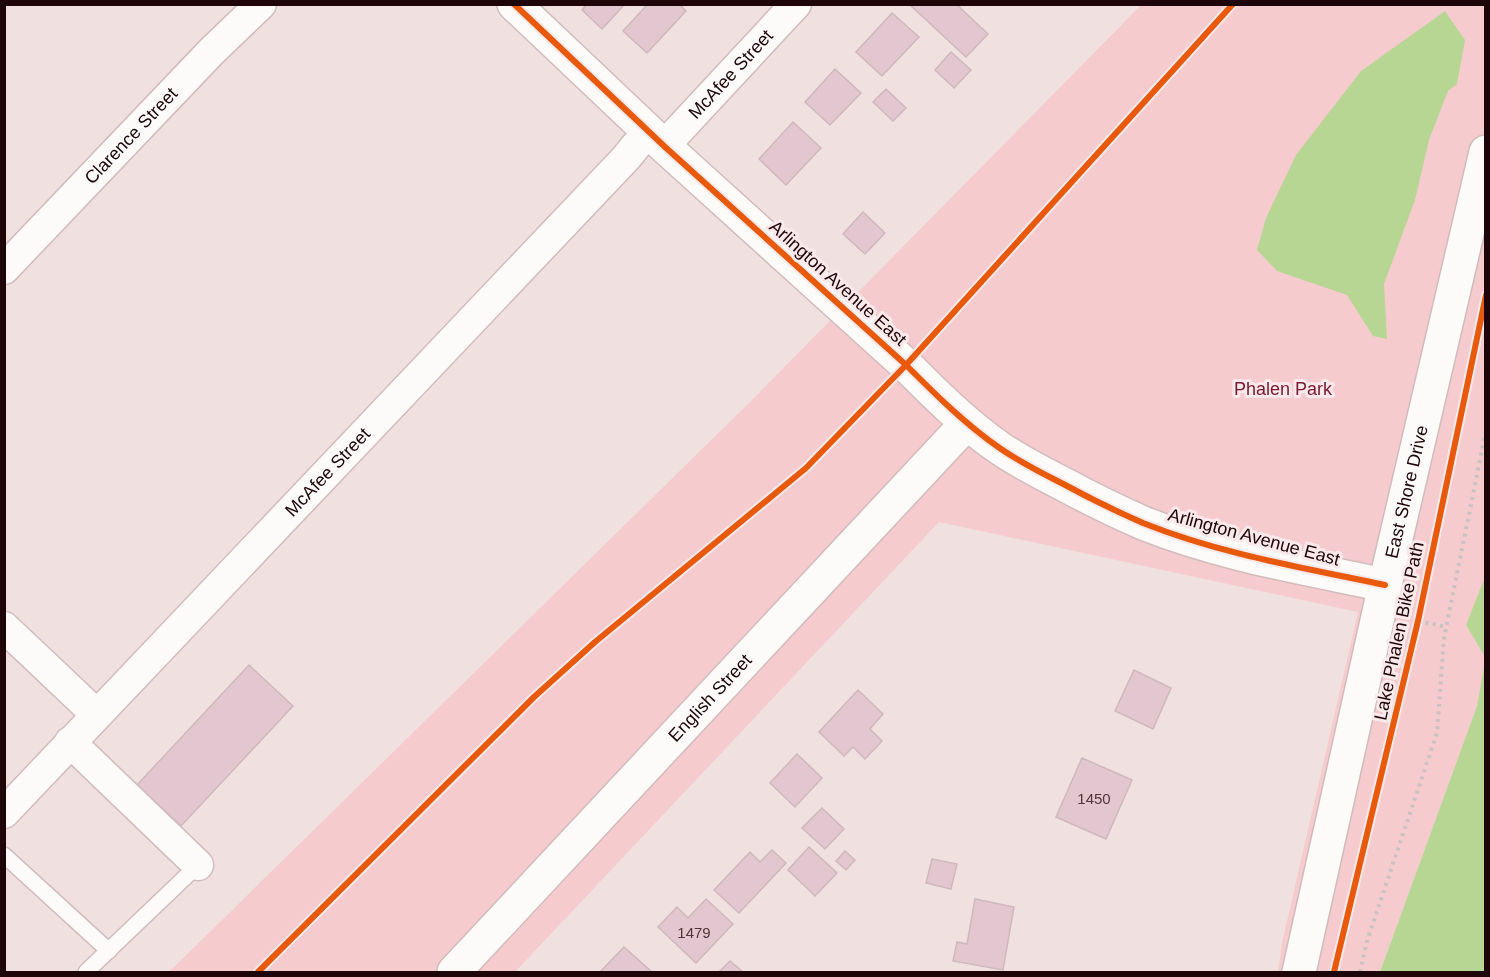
<svg xmlns="http://www.w3.org/2000/svg" width="1490" height="977" viewBox="0 0 1490 977" font-family="Helvetica,sans-serif">
  <rect width="100%" height="100%" fill="#f1e0e0"/>
  <path fill="#f5cbce" d="M1141 5H1485L1486 577 1466 625 1485 657V661L1477 706 1380 972H1278L1282 943 1358 612 939 522 515 972H169L750 402Z"/>
  <g fill="#b7d694">
    <path d="M1445 11 1465 40 1457 84 1448 91 1429 140 1415 200 1384 284 1387 339 1373 336 1347 295 1277 271 1257 250 1266 218 1296 155 1361 71Z"/>
    <path d="M1485 577V657L1466 625Z"/>
    <path d="M1485 661V972H1380L1477 706Z"/>
  </g>
  <g fill="#e3c7d0" stroke="#ceb8be" stroke-width="1.5">
    <path d="M587 4H625L602 29 582 10Z"/>
    <path d="M648 4H679L686 11 647 53 623 31Z"/>
    <path d="M909 4H956L988 34 966 57Z"/>
    <path d="M892 13 919 37 882 76 856 52Z"/>
    <path d="M951 52 971 70 954 88 935 70Z"/>
    <path d="M835 69 861 93 830 125 805 102Z"/>
    <path d="M886 89 906 108 893 121 873 102Z"/>
    <path d="M793 122 821 148 786 185 759 159Z"/>
    <path d="M863 212 885 233 865 254 843 234Z"/>
    <path d="M249 665 293 706 181 826 137 785Z"/>
    <path d="M1134 670 1171 688 1153 729 1115 711Z"/>
    <path d="M858 690 883 714 870 729 882 741 865 759 853 747 844 756 819 732Z"/>
    <path d="M797 754 822 778 795 807 770 783Z"/>
    <path d="M1082 758 1132 780 1106 839 1056 817Z"/>
    <path d="M822 808 844 829 825 849 802 828Z"/>
    <path d="M809 847 837 873 815 896 788 870Z"/>
    <path d="M772 850 786 863 739 913 714 890 750 852 760 862Z"/>
    <path d="M845 851 855 860 846 870 836 861Z"/>
    <path d="M932 859 957 864 951 889 926 883Z"/>
    <path d="M706 899 733 924 696 963 658 927 677 907 688 918Z"/>
    <path d="M975 899 1014 907 1003 970 953 961 957 942 967 944Z"/>
    <path d="M624 947 652 972H600Z"/>
    <path d="M730 961 743 972H719Z"/>
  </g>
  <g fill="none" stroke-linecap="round" stroke-linejoin="round">
    <defs>
      <g id="service">
        <path d="M4 855 109 951"/>
        <path d="M86 972 198 865"/>
      </g>
      <g id="minor">
        <path id="s1" d="M664 146 796 4"/>
        <path id="s2" d="M4 269 211 52 261 4"/>
        <path d="M4 627 96 714"/>
        <path d="M70 742 198 865"/>
        <path id="s3" d="M4 813 626 158 648 131"/>
      </g>
      <g id="tertiary">
        <path d="M514 4 664 146 906 365C936 395 966 425 1001 449 1023 464 1046 475 1069 487 1093 500 1118 512 1143 523 1220 554 1304 568 1385 585"/>
        <path id="s4" d="M454 972 967 423"/>
        <path id="s5" d="M1299 972 1385 585 1486 152"/>
      </g>
    </defs>
    <use href="#service" stroke="#d2bbbd" stroke-width="18"/>
    <use href="#minor" stroke="#d2bbbd" stroke-width="33"/>
    <use href="#tertiary" stroke="#d2bbbd" stroke-width="36"/>
    <g stroke="#cac2c2" stroke-width="4" stroke-dasharray="3 4.5" stroke-linecap="butt">
      <path d="M1418 621 1447 627"/>
      <path d="M1360 972 1367 941 1437 733 1444 638 1486 430"/>
    </g>
    <use href="#service" stroke="#fdfafa" stroke-width="15"/>
    <use href="#minor" stroke="#fdfafa" stroke-width="30"/>
    <use href="#tertiary" stroke="#fdfafa" stroke-width="33"/>
    <defs>
      <g id="cycleway">
        <path d="M514 4 664 146 906 365C936 395 966 425 1001 449 1023 464 1046 475 1069 487 1093 500 1118 512 1143 523 1220 554 1304 568 1385 585"/>
        <path d="M258 972 534 697 595 642 806 468 906 365 1233 4"/>
        <path d="M1334 972 1418 621 1486 295"/>
      </g>
    </defs>
    <use href="#cycleway" stroke="#fae9eb" stroke-width="10"/>
    <use href="#cycleway" stroke="#e8590c" stroke-width="6"/>
  </g>
  <g text-anchor="middle" stroke-width="6" stroke-linejoin="round" paint-order="stroke">
    <g font-size="15" fill="#4f363b">
      <text x="1094" y="804">1450</text>
      <text x="694" y="938">1479</text>
    </g>
    <g font-size="18" fill="#1e0509" stroke="#fae9eb">
      <text dy="6" stroke="none"><textPath href="#s1" startOffset="98">McAfee Street</textPath></text>
      <text dy="6" stroke="none"><textPath href="#s2" startOffset="184">Clarence Street</textPath></text>
      <text transform="translate(838 283) rotate(42)" y="6">Arlington Avenue East</text>
      <text dy="6" stroke="none"><textPath href="#s3" startOffset="470">McAfee Street</textPath></text>
      <text dy="6" stroke="none"><textPath href="#s5" startOffset="492">East Shore Drive</textPath></text>
      <text transform="translate(1254 537) rotate(15)" y="6">Arlington Avenue East</text>
      <text transform="translate(1399 631) rotate(-78)" y="6">Lake Phalen Bike Path</text>
      <text dy="6" stroke="none"><textPath href="#s4" startOffset="375">English Street</textPath></text>
    </g>
    <g font-size="18" fill="#7a1831" stroke="#fae9eb">
      <text x="1283" y="395">Phalen Park</text>
    </g>
  </g>
  <rect width="1490" height="977" fill="none" stroke="#1e0509" stroke-width="12"/>
</svg>
